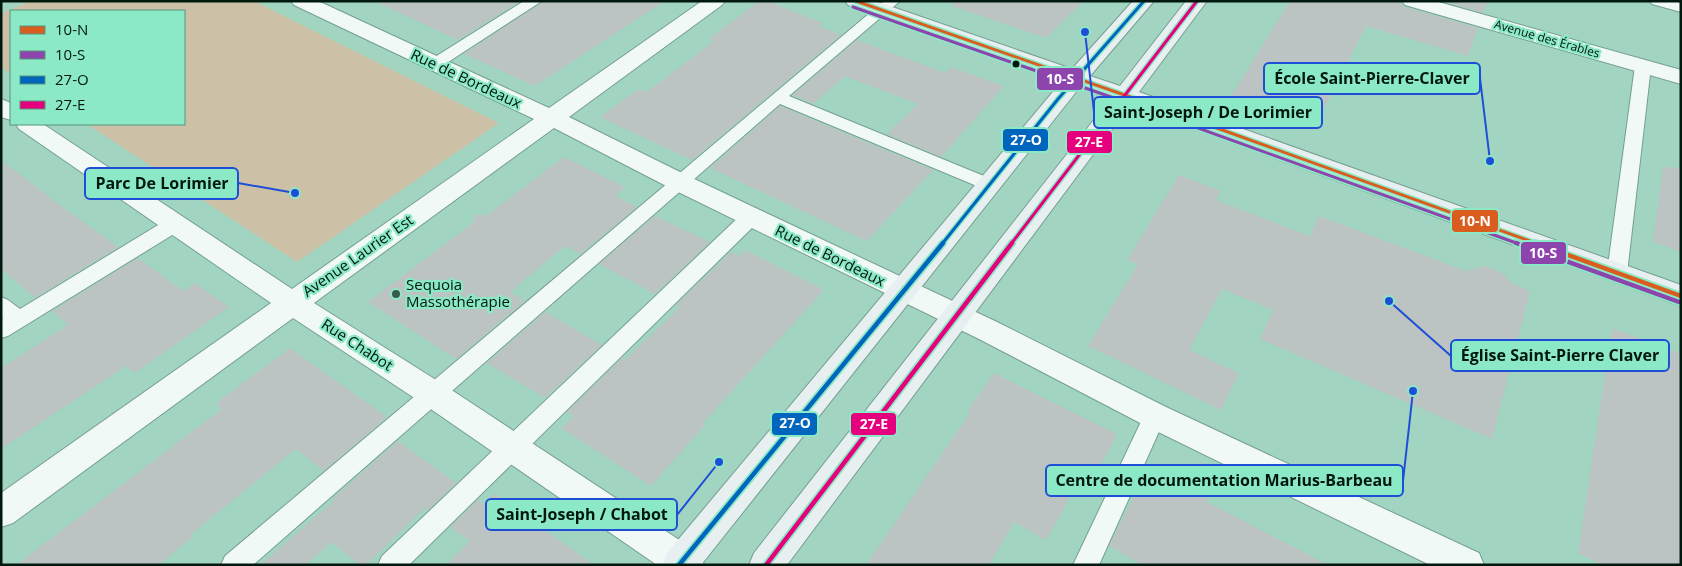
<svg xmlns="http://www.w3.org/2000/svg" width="1682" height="566" viewBox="0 0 1682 566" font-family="'Open Sans',sans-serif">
  <rect width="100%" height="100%" fill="#a1d4c1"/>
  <path fill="#ccc1a7" d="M30 1H254L499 123 297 262 87 124H184V11H11V74L1 67V14Z"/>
  <g fill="#bbc4c2">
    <path d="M374 1H520L458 40Z"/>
    <path d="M544 1H665L535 86 464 54Z"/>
    <path d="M759 1H768L822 23 819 26 841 35 692 160 600 117 639 89 647 92 714 41 709 39Z"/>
    <path d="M953 1H1084L1046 38 952 6Z"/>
    <path d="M1290 1H1400L1404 7 1478 28 1468 56 1366 26 1313 130 1228 101Z"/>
    <path d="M1443 1H1488L1483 13Z"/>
    <path d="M857 40 945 73 951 67 1004 86 941 157 887 134 918 104 845 76 813 104 793 95Z"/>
    <path d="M780 106 861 140 933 170 867 241 710 168Z"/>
    <path d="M564 157 625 187 615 196 637 207 580 254 565 246 510 292 525 301 456 359 368 302 473 223 475 215H487Z"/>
    <path d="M1 160 61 206 118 247 35 298 1 269Z"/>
    <path d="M1663 167 1681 168V252L1653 242Z"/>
    <path d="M1179 175 1221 191 1216 200 1310 236 1319 216 1466 271 1485 266 1501 272 1513 284 1530 291 1492 439 1260 339 1273 310 1222 289 1189 350 1239 373 1221 410 1088 346 1138 264 1127 260Z"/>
    <path d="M655 216 710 242 655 294 599 264Z"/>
    <path d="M745 250 824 290 703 423 705 425 651 486 561 428 574 416 567 412 623 357 626 359 680 307 676 305 731 252 739 256Z"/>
    <path d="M138 258 183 291 195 283 229 307 135 373 126 366 1 449V368L68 325 52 311Z"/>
    <path d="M545 312 602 345 545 398 487 363Z"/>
    <path d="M1612 328 1681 354V565H1603L1578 553Z"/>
    <path d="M290 348 387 417 324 471 296 449 190 535 192 537 159 565H16L222 409 216 403Z"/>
    <path d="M994 373 1117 434 1098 470 1088 465 1046 540 1014 522 989 565H866L970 413 967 412Z"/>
    <path d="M398 441 456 483 428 510 425 508 366 565H360L331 542 306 565H260L335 500 333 498Z"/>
    <path d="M1148 468 1208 499 1207 502 1328 565H1143L1109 546Z"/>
    <path d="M495 494 594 565H446L470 541 450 527 478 500 484 504Z"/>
  </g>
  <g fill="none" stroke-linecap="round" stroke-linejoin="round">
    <defs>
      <g id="service">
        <path d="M524 1H542L439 68H427L425 65 427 62Z"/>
        <path d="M884 1H900L789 96 996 181 999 185 996 189 990 191 984 189 780 104 253 565H221L225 556Z"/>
        <path d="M1650 1H1674L1681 3V12L1652 4Z"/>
        <path d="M1643 61 1649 63 1651 66 1627 273 1624 278 1617 280 1610 278 1607 273 1635 66 1637 63Z"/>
        <path d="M751 210 758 212 760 217 758 222 409 565H378L382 556 744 212Z"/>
        <path d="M175 217 182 219 184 224 182 229 8 336 1 338V320L3 318 1 317V297L8 300 20 309 168 219Z"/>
        <path d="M1155 407 1163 409 1166 416 1099 565H1073L1147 409Z"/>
      </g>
      <g id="minor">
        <path d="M291 1H318L549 108 702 1H725L722 5 569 117 688 176 997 322 1166 407 1479 553 1484 565H1430L1144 425 977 338 670 188 554 128 314 303 444 385 699 553 704 565H657L422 403 293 318 13 523 1 527V493L271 303 19 129 16 124H43L292 289 534 119 294 5Z"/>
        <path d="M1402 1H1435L1681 70V84L1405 5Z"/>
        <path d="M1 99 11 103V120L1 117Z"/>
      </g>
      <path id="secondary" d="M845 1H875L1072 69 1133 1H1154L1090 76 1120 86 1186 1H1207L1139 92 1681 285V306L1130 105 787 565H749L754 553 1111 98 1080 87 701 565H662L667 553 1062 81 848 5Z"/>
    </defs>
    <use href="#service" stroke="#769f91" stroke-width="2"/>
    <use href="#minor" stroke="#769f91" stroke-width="2"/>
    <use href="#secondary" stroke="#769f91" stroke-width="2"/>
    <use href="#service" fill="#f1f9f6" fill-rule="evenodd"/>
    <use href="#minor" fill="#f1f9f6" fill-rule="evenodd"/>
    <use href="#secondary" fill="#e8eff0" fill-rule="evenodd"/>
    <defs>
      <path id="bus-1-far1" d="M856 1 1153 105 1538 244"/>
      <path id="bus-1" d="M1535 243 1681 296"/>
      <path id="bus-2-far1" d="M853 7 1151 111 1519 244"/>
      <path id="bus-2" d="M1516 243 1679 302"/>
      <path id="bus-3-far1" d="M942 244 1058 99 1144 1"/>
      <path id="bus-3" d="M679 565 943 243"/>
      <path id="bus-4-far1" d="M1011 244 1197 1"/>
      <path id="bus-4" d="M766 565 1012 243"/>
    </defs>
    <use href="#bus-1-far1" stroke="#8ce9c6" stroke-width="6"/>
    <use href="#bus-1" stroke="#8ce9c6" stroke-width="8"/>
    <use href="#bus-2-far1" stroke="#8ce9c6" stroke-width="6"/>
    <use href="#bus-2" stroke="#8ce9c6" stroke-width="8"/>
    <use href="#bus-3-far1" stroke="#8ce9c6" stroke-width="6"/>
    <use href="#bus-3" stroke="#8ce9c6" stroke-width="8"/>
    <use href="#bus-4-far1" stroke="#8ce9c6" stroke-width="6"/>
    <use href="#bus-4" stroke="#8ce9c6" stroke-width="8"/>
    <use href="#bus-1-far1" stroke="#da5d20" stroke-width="3"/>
    <use href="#bus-1" stroke="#da5d20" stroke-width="4.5"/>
    <use href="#bus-2-far1" stroke="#8e44ad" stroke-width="3"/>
    <use href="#bus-2" stroke="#8e44ad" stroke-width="4.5"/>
    <use href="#bus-3-far1" stroke="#0065bd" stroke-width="3"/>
    <use href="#bus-3" stroke="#0065bd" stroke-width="4.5"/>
    <use href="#bus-4-far1" stroke="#e5007d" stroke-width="3"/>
    <use href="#bus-4" stroke="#e5007d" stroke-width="4.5"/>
  </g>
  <circle fill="#00180e" stroke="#8ce9c6" stroke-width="2" cx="1016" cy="64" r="4.5"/>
  <circle fill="#385a4d" stroke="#8ce9c6" stroke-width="2" cx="396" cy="294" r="5"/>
  <g text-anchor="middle" stroke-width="4.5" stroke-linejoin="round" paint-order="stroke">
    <g font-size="12" fill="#00180e" stroke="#8ce9c6">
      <text transform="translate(1547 39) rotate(16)" y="4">Avenue des Érables</text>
    </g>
    <g font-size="15" fill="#00180e" stroke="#8ce9c6">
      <text transform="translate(466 79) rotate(25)" y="5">Rue de Bordeaux</text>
      <text transform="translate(358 256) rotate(-35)" y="5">Avenue Laurier Est</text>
      <text transform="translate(830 256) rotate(26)" y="5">Rue de Bordeaux</text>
      <text transform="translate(357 345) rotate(33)" y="5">Rue Chabot</text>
    </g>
    <g font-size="15" fill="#00180e" stroke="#8ce9c6" text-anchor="start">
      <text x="406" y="290">Sequoia<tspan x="406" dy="17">Massothérapie</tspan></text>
    </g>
  </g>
  <path fill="none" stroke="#1d4ed8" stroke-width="2" d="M1490 161L1480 78M1085 32L1094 112M295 193L238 183M1389 301L1451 356M1413 391L1403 481M719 462L677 515"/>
  <g fill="#1d4ed8" stroke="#8ce9c6" stroke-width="2">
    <circle cx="1490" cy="161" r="5"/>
    <circle cx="1085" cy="32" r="5"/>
    <circle cx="295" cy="193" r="5"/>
    <circle cx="1389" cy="301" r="5"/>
    <circle cx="1413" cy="391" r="5"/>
    <circle cx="719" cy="462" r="5"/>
  </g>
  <g fill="#8ce9c6" stroke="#1d4ed8" stroke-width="2">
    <rect x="1264" y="63" width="216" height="31" rx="5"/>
    <rect x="1094" y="97" width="228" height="31" rx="5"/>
    <rect x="85" y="168" width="153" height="31" rx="5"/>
    <rect x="1451" y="340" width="218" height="31" rx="5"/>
    <rect x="1046" y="465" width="357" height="31" rx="5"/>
    <rect x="486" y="499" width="191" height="31" rx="5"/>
  </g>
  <g font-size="16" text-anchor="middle" font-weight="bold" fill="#00180e">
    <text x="1372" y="84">École Saint-Pierre-Claver</text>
    <text x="1208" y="118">Saint-Joseph / De Lorimier</text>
    <text x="162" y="189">Parc De Lorimier</text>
    <text x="1560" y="361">Église Saint-Pierre Claver</text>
    <text x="1224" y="486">Centre de documentation Marius-Barbeau</text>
    <text x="582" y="520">Saint-Joseph / Chabot</text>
  </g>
  <g stroke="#8ce9c6" stroke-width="2">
    <rect x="1036" y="67" width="48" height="24" rx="5" fill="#8e44ad"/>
    <rect x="1002" y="128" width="47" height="24" rx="5" fill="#0065bd"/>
    <rect x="1066" y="130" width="47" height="24" rx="5" fill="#e5007d"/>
    <rect x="1451" y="209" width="48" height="24" rx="5" fill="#da5d20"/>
    <rect x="1520" y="241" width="47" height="24" rx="5" fill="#8e44ad"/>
    <rect x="771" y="412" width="47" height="24" rx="5" fill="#0065bd"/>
    <rect x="850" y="412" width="47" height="24" rx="5" fill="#e5007d"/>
  </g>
  <g font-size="14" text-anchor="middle" font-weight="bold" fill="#fff">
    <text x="1060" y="84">10-S</text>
    <text x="1026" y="145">27-O</text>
    <text x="1089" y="147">27-E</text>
    <text x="1475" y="226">10-N</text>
    <text x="1543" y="258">10-S</text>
    <text x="795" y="428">27-O</text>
    <text x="874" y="429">27-E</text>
  </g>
  <rect width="1682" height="566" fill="none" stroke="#00180e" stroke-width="5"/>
  <rect x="10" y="10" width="175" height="115" fill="#8ce9c6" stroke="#54957c"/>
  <rect x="20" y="26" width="25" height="8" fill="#da5d20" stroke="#54957c"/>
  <text x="55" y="35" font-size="15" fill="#00180e">10-N</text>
  <rect x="20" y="51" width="25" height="8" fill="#8e44ad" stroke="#54957c"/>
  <text x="55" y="60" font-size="15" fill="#00180e">10-S</text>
  <rect x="20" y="76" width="25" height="8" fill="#0065bd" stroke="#54957c"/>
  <text x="55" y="85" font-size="15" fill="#00180e">27-O</text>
  <rect x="20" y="101" width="25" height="8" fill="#e5007d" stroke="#54957c"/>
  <text x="55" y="110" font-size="15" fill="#00180e">27-E</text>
</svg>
